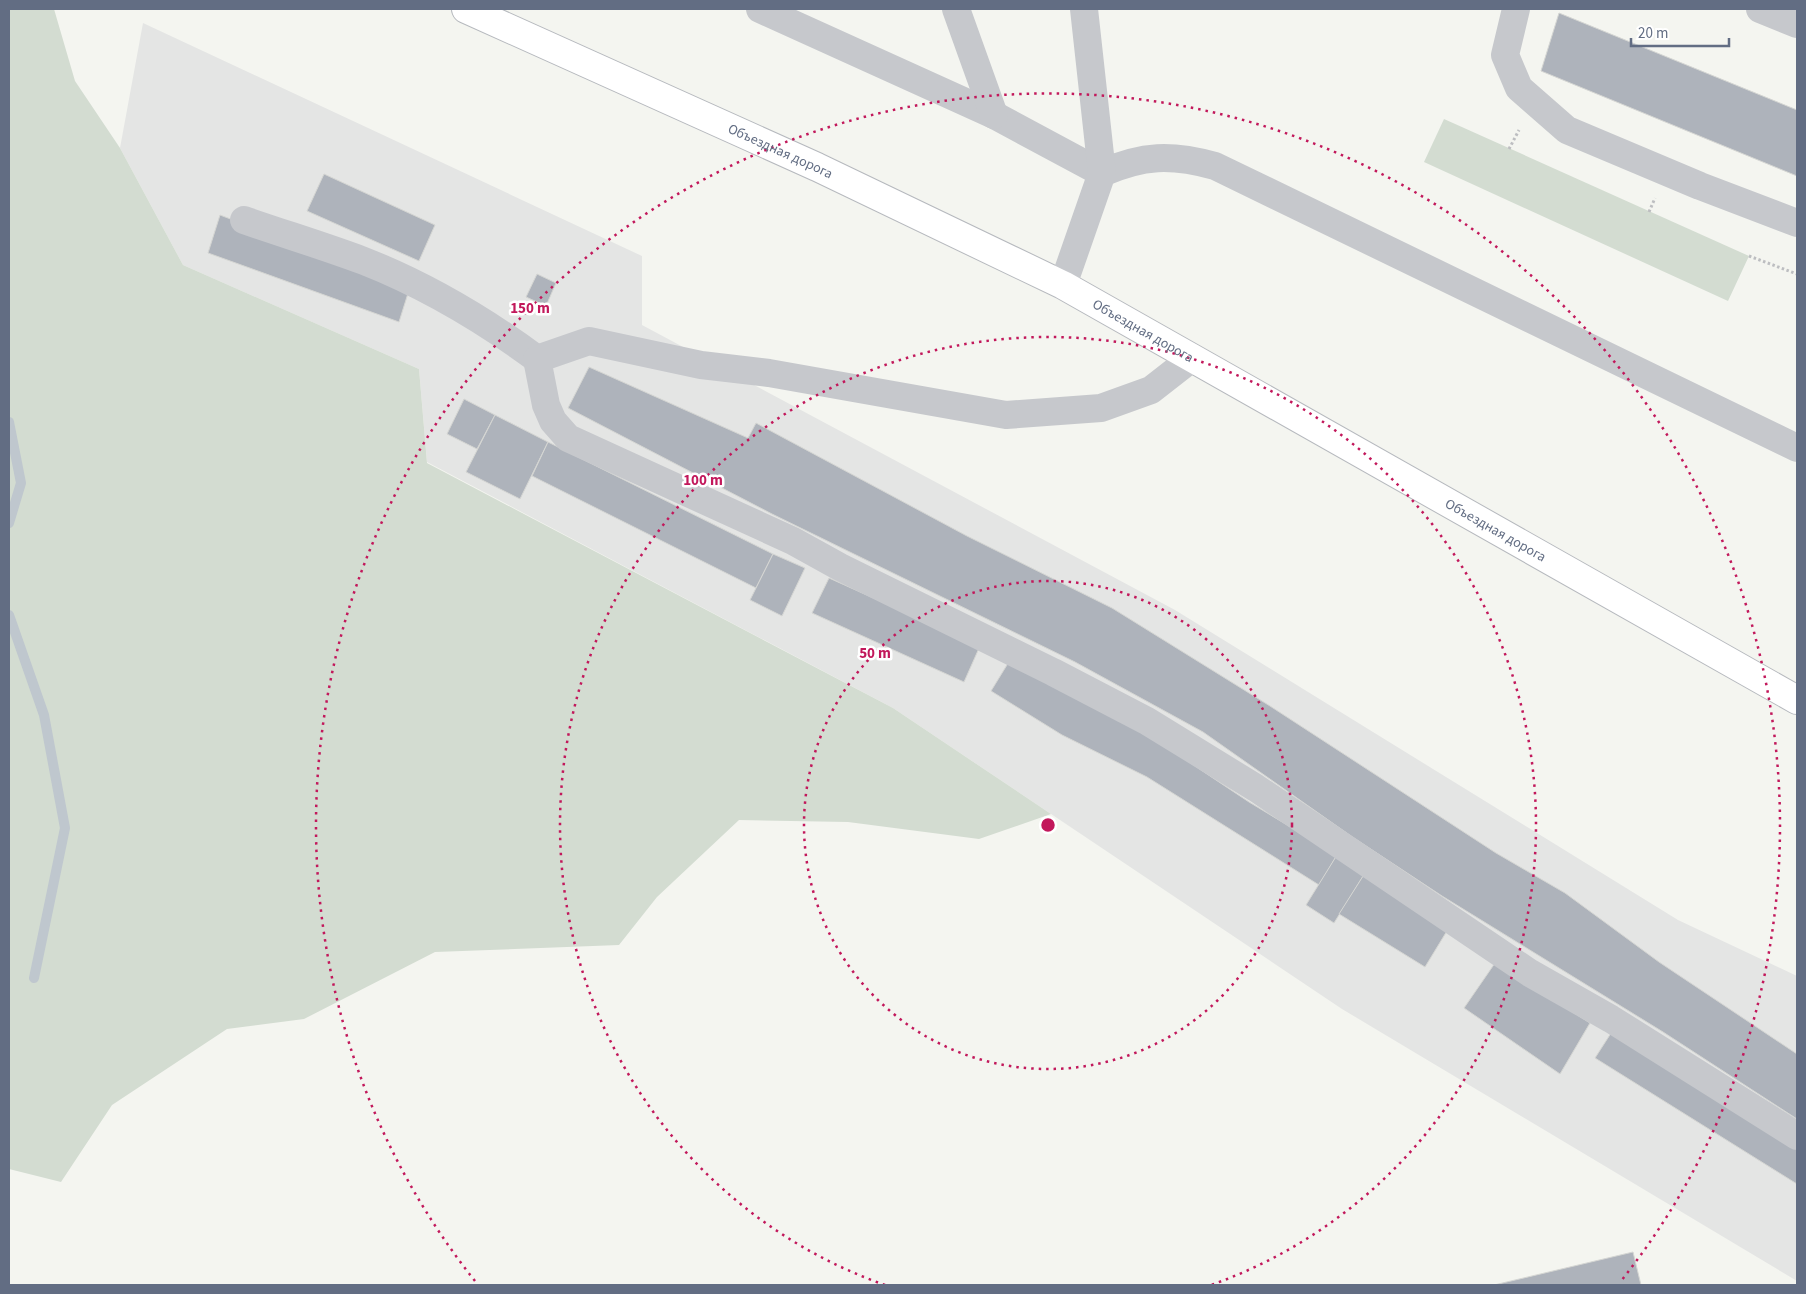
<svg xmlns="http://www.w3.org/2000/svg" width="1806" height="1294" viewBox="0 0 1806 1294" font-family="'Source Sans 3',sans-serif">
  <rect width="100%" height="100%" fill="#f4f5f0"/>
  <path fill="#e4e5e4" d="M143 23 642 256V325L1175 610 1678 920 1797 976V1281L1342 1009 893 708 427 462 419 369 183 265 120 148Z"/>
  <g fill="#d3dcd1">
    <path d="M9 9H54L75 81 120 148 183 265 419 369 427 463 893 708 1051 814 979 839 848 822 739 820 657 897 619 945 435 952 304 1019 227 1029 112 1105 61 1182 9 1169Z"/>
    <path d="M1444 119 1749 256 1728 301 1424 162Z"/>
  </g>
  <g fill="none" stroke-linecap="round" stroke-linejoin="round">
    <g stroke="#bfc7ce" stroke-width="10">
      <path d="M9 422 21 483 9 523"/>
      <path d="M9 615 44 715 65 828 34 978"/>
    </g>
  </g>
  <g fill="#aeb3bb" stroke="#d5d6d3">
    <path d="M1559 13 1797 110V176L1541 71Z"/>
    <path d="M324 174 435 225 419 261 307 211Z"/>
    <path d="M220 215 410 287 399 322 208 253Z"/>
    <path d="M537 274 556 283 546 306 526 297Z"/>
    <path d="M589 367 748 438 756 423 967 536 1112 608 1270 706 1496 853 1565 893 1659 962 1797 1054V1119L1663 1032 1442 896 1351 836 1203 732 1075 662 772 514 568 408Z"/>
    <path d="M464 399 495 415 477 449 447 434Z"/>
    <path d="M495 415 548 442 520 499 466 472Z"/>
    <path d="M548 442 773 554 756 588 532 476Z"/>
    <path d="M773 554 805 568 782 616 750 600Z"/>
    <path d="M829 578 980 646 964 682 812 613Z"/>
    <path d="M1010 660 1153 738 1249 802 1337 855 1319 885 1147 777 1062 735 991 691Z"/>
    <path d="M1337 855 1365 873 1334 923 1306 905Z"/>
    <path d="M1365 873 1450 926 1425 967 1339 914Z"/>
    <path d="M1495 963 1590 1023 1560 1074 1464 1008Z"/>
    <path d="M1613 1030 1797 1146V1184L1595 1058Z"/>
    <path d="M1633 1252 1641 1285H1494Z"/>
  </g>
  <g fill="none" stroke-linecap="round" stroke-linejoin="round">
    <defs>
      <g id="major">
        <path id="s1" d="M466 9 817 167 1063 285 1797 700"/>
      </g>
    </defs>
    <use href="#major" stroke="#b6b9be" stroke-width="30"/>
    <g stroke="#bdbec1" stroke-width="3" stroke-dasharray="2.5 2.5" stroke-linecap="butt">
      <path d="M1509 149 1519 130"/>
      <path d="M1649 212 1655 198"/>
      <path d="M1749 256 1797 274"/>
    </g>
    <g stroke="#c6c8cc" stroke-width="28">
      <path d="M760 9 994 115 1102 173C1143 155 1171 154 1215 166L1797 448"/>
      <path d="M956 9 994 115"/>
      <path d="M1516 9 1505 55 1519 88 1567 130 1700 186 1797 223"/>
      <path d="M1760 9 1797 24"/>
      <path d="M244 220C284 234 324 246 364 261 425 285 484 320 537 359"/>
      <path d="M1063 285 1102 173 1084 9"/>
      <path d="M1192 358 1151 390 1101 408 1006 415 769 373 701 365 589 341 537 359 546 405 553 421 568 438 793 541 840 567 1053 672 1147 721 1256 788 1530 973 1611 1019 1797 1136"/>
    </g>
    <use href="#major" stroke="#fff" stroke-width="28"/>
  </g>
  <g fill="none" stroke="#c2185b" stroke-width="2.5" stroke-dasharray="2.5 5">
    <circle cx="1048" cy="825" r="244"/>
    <path d="M885 1285A488 488 0 1 1 1211 1285"/>
    <path d="M475 1281A732 732 0 1 1 1621 1281"/>
  </g>
  <g text-anchor="middle" stroke-width="5" stroke-linejoin="round" paint-order="stroke">
    <g font-size="14" fill="#626d83" stroke="#fff">
      <text dy="5" stroke="none"><textPath href="#s1" startOffset="345">Объездная дорога</textPath></text>
      <text dy="5" stroke="none"><textPath href="#s1" startOffset="750">Объездная дорога</textPath></text>
      <text dy="5" stroke="none"><textPath href="#s1" startOffset="1155">Объездная дорога</textPath></text>
    </g>
  </g>
  <circle cx="1048" cy="825" r="8" fill="#c2185b" stroke="#fff" stroke-width="2.5"/>
  <g font-size="15" text-anchor="middle" font-weight="bold" fill="#c2185b" stroke="#fff" stroke-width="5" stroke-linejoin="round" paint-order="stroke">
    <text x="530" y="313">150 m</text>
    <text x="703" y="485">100 m</text>
    <text x="875" y="658">50 m</text>
  </g>
  <rect width="1806" height="1294" fill="none" stroke="#626d83" stroke-width="20"/>
  <path d="M1631 38v8h98v-8" fill="none" stroke="#626d83" stroke-width="2.5"/>
  <text x="1638" y="38" font-size="15" fill="#626d83" stroke="#ffffff" stroke-width="4" paint-order="stroke">20 m</text>
</svg>
